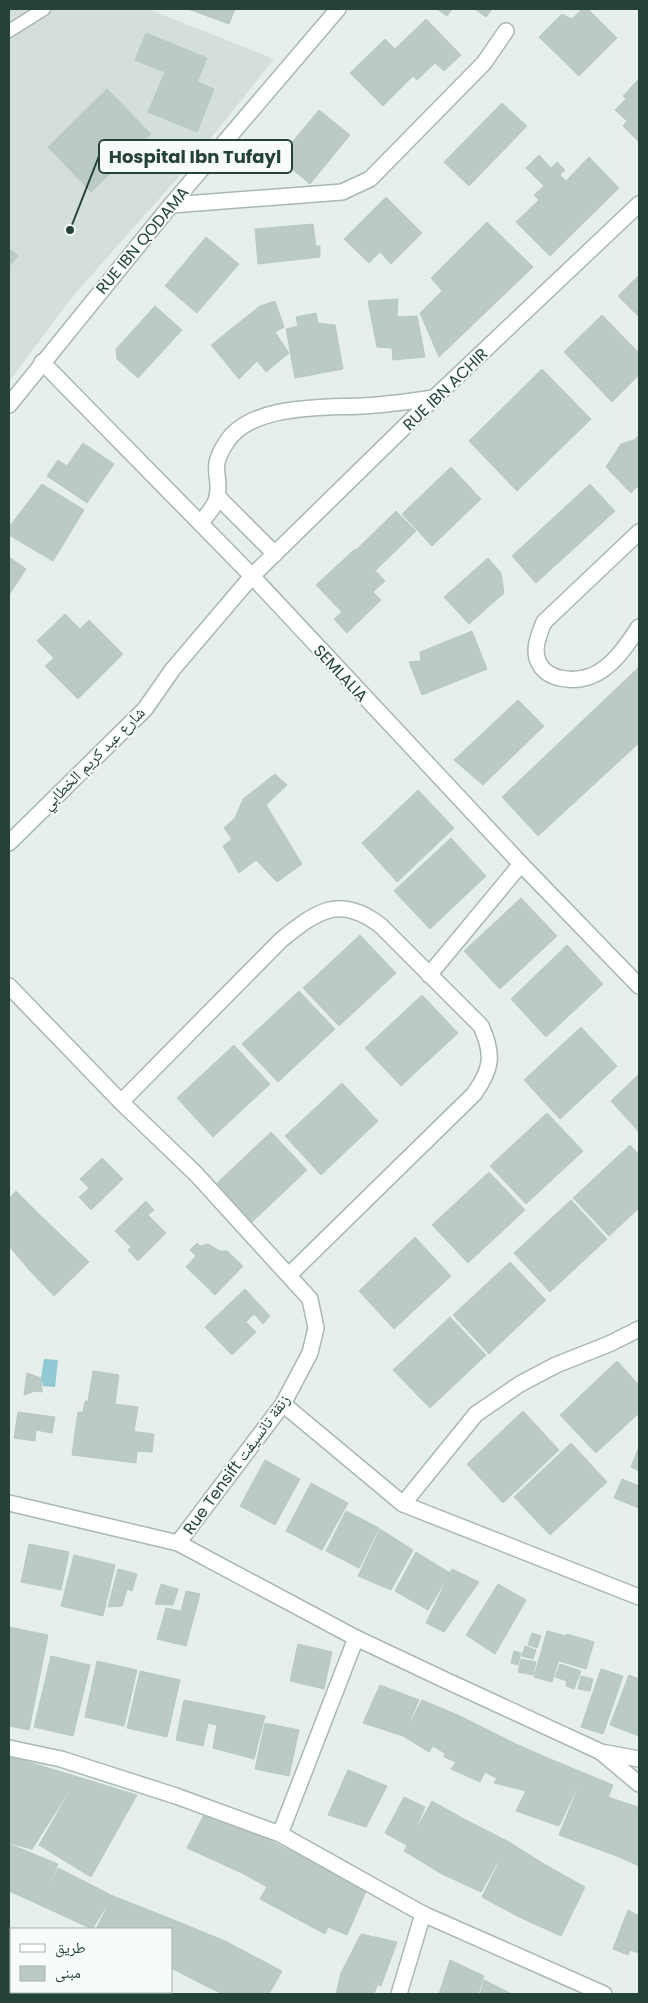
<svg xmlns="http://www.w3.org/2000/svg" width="648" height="2003" viewBox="0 0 648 2003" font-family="Poppins,'Noto Naskh Arabic',sans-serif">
  <rect width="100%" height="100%" fill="#e6efeb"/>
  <path fill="#d4dfda" d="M9 9H148L274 59 192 162 72 297 9 382Z"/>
  <path fill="#8ec9d4" d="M44 1359 58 1360 55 1387 43 1386 41 1378Z"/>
  <g fill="#bbcac4" stroke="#b8c9c2">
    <path d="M188 9H235L229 24Z"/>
    <path d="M437 9H452L447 16Z"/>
    <path d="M475 9H492L486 17Z"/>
    <path d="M582 9H588L617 38 579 76 539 37 562 14 572 19Z"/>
    <path d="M426 19 461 55 444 71 435 63 417 80 413 76 383 106 350 73 385 39 395 49Z"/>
    <path d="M146 33 207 58 197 82 214 89 197 132 148 112 165 72 135 60Z"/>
    <path d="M638 80 639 81V142L623 126 627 121 615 110 626 99 623 96Z"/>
    <path d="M107 89 151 134 91 192 48 147Z"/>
    <path d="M502 103 527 126 469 186 444 162Z"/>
    <path d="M319 110 350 135 310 184 279 158Z"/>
    <path d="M539 155 551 168 557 162 565 170 560 175 566 181 589 157 619 188 550 256 516 222 539 200 534 195 544 186 526 168Z"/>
    <path d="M386 197 422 233 391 264 380 252 369 263 344 239Z"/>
    <path d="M487 222 533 267 439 357 420 313 442 291 431 278Z"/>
    <path d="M313 224 316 246H320V257L258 264 255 229Z"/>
    <path d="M206 237 239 264 197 313 165 286Z"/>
    <path d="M9 248 18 256 9 266Z"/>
    <path d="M639 275V317L618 296Z"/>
    <path d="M398 299 397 317 417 316 425 357 393 360 392 348 377 347 368 301Z"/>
    <path d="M275 301 284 327 275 332 289 353 266 372 257 361 239 379 211 345 260 306Z"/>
    <path d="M155 306 182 330 138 378 117 359 116 349Z"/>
    <path d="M316 313 318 323 335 325 343 369 295 378 286 329 298 326 296 317Z"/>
    <path d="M602 315 639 353V375L612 402 564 352Z"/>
    <path d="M542 369 591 419 517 491 469 441Z"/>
    <path d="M639 435V485L631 493 606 467 621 444 634 440Z"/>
    <path d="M83 443 114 464 87 503 47 476 58 460 67 466Z"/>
    <path d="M451 467 481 499 432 546 402 514Z"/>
    <path d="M42 484 84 510 53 561 9 535V527Z"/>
    <path d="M590 484 615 511 536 583 512 556Z"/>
    <path d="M396 511 416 531 376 570 356 550Z"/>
    <path d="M355 549 385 581 373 592 381 600 347 633 334 619 342 612 316 585Z"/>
    <path d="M9 557 26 569 9 595Z"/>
    <path d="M488 558 501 573 504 593 469 624 444 597Z"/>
    <path d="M65 614 80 629 89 620 123 654 78 699 45 666 54 658 37 641Z"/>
    <path d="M472 631 487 669 422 695 409 662 421 661 420 652Z"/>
    <path d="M639 667V743L538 836 502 797Z"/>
    <path d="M518 700 544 726 483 785 454 760Z"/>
    <path d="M275 774 287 785 266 805 302 864 277 882 256 860 239 873 223 846 232 839 224 828 235 818 243 799Z"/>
    <path d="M418 790 454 828 397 882 362 843Z"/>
    <path d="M451 838 486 876 430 929 394 891Z"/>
    <path d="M521 898 557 936 500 989 464 951Z"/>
    <path d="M360 935 396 973 339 1026 303 988Z"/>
    <path d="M567 945 603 984 546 1037 511 999Z"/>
    <path d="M299 991 335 1029 278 1082 242 1044Z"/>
    <path d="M422 995 458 1033 401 1086 365 1048Z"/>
    <path d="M581 1027 617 1066 560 1119 524 1080Z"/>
    <path d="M234 1045 270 1084 213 1137 177 1098Z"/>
    <path d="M639 1074V1132L611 1101Z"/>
    <path d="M342 1083 378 1121 321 1175 285 1136Z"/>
    <path d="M547 1113 583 1151 526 1204 490 1166Z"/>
    <path d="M271 1132 307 1170 251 1223 215 1185Z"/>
    <path d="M630 1145 639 1155V1208L609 1236 573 1198Z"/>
    <path d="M102 1158 123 1179 91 1210 79 1197 89 1188 80 1179Z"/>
    <path d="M489 1172 525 1210 468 1263 432 1225Z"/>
    <path d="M16 1191 40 1215 9 1246V1199Z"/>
    <path d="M571 1200 607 1239 550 1292 514 1253Z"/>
    <path d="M146 1201 154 1210 148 1215 166 1233 138 1261 128 1250 131 1247 115 1231Z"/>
    <path d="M40 1215 64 1238 31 1272 9 1246Z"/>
    <path d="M415 1237 451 1276 394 1329 359 1291Z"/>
    <path d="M64 1238 89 1262 54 1296 31 1272Z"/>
    <path d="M197 1243 200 1246 208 1244 220 1251H227L243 1266 215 1295 186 1267 196 1256 190 1250Z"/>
    <path d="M510 1262 546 1300 489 1354 453 1315Z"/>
    <path d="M245 1289 270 1316 263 1324 254 1314 246 1322 256 1332 232 1355 205 1327Z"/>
    <path d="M450 1317 486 1355 430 1408 393 1370Z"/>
    <path d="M617 1361 639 1385V1413L596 1453 560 1415Z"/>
    <path d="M93 1371 119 1375 115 1404 138 1407 134 1431 115 1429 154 1434 152 1452 137 1451 136 1463 72 1455 78 1412H83L85 1401H88Z"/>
    <path d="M27 1373 41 1378 42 1392 35 1391 24 1395Z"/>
    <path d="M523 1411 559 1450 503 1503 467 1464Z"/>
    <path d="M18 1412 55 1417 52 1433 36 1430 35 1441 14 1438Z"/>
    <path d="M571 1443 607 1482 550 1535 514 1497Z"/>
    <path d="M639 1447V1471L631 1467Z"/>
    <path d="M265 1460 300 1479 275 1525 240 1506Z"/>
    <path d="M622 1479 639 1486V1508L614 1498Z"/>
    <path d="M311 1483 348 1503 322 1550 286 1531Z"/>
    <path d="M346 1511 379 1528 359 1568 326 1551Z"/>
    <path d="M380 1529 413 1550 391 1590 358 1576Z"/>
    <path d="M29 1544 69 1552 61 1590 21 1582Z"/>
    <path d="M416 1552 450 1573 428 1610 395 1591Z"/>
    <path d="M74 1555 115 1565 103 1616 61 1606Z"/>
    <path d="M118 1569 137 1574 132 1591 127 1589 122 1606 108 1607Z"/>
    <path d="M452 1569 479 1582 444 1632 426 1623Z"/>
    <path d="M161 1584 178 1589 173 1605 155 1604Z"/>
    <path d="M498 1584 526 1600 495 1654 466 1635Z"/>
    <path d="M186 1591 200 1594 186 1646 157 1639 166 1608 181 1611Z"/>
    <path d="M9 1627 48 1635 29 1730 9 1726Z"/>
    <path d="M547 1631 566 1636 552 1682 534 1677Z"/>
    <path d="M532 1633 541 1636 537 1648 528 1645Z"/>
    <path d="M567 1634 594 1642 586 1669 559 1661Z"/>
    <path d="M298 1644 332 1652 324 1689 290 1681Z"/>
    <path d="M525 1646 536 1650 533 1659 522 1656Z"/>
    <path d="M514 1651 521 1653 518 1665 511 1663Z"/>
    <path d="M51 1656 90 1665 73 1736 34 1727Z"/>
    <path d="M521 1659 536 1662 533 1675 518 1672Z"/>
    <path d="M97 1661 137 1670 124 1726 85 1717Z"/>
    <path d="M560 1664 581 1671 574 1689 566 1686 567 1681 555 1677Z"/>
    <path d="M601 1669 623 1676 603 1734 581 1727Z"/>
    <path d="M140 1671 180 1680 167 1737 127 1728Z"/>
    <path d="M629 1675 639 1679V1736L610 1725Z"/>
    <path d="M581 1676 593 1679 590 1691 578 1689Z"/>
    <path d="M380 1685 419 1700 403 1736 363 1723Z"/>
    <path d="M184 1700 220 1707 217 1725 208 1723 203 1746 176 1740Z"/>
    <path d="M422 1700 460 1716 446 1754 433 1746 429 1752 403 1736Z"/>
    <path d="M220 1707 265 1716 254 1759 213 1748Z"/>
    <path d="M460 1716 516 1744 496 1778 485 1772 480 1782 451 1769 456 1762 444 1757Z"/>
    <path d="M265 1723 299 1730 289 1776 255 1769Z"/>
    <path d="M516 1744 543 1756 526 1791 494 1783Z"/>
    <path d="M9 1756 78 1777 32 1849 9 1843Z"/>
    <path d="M543 1756 584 1773 559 1826 516 1811Z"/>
    <path d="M348 1770 387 1786 366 1827 328 1815Z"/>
    <path d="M584 1773 613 1785 608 1797 638 1807 617 1856 559 1835Z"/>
    <path d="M78 1777 137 1795 91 1877 39 1845Z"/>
    <path d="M404 1797 425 1807 408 1846 385 1833Z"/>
    <path d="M432 1801 464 1819 442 1874 404 1851Z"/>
    <path d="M638 1807 639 1808V1866L617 1856Z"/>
    <path d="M205 1813 263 1837 244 1874 187 1848Z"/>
    <path d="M464 1819 509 1842 481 1892 442 1874Z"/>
    <path d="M263 1837 367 1889 347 1935 328 1927 325 1934 260 1899 267 1887 244 1874Z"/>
    <path d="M509 1842 544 1864 519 1917 482 1897Z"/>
    <path d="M9 1844 58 1864 40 1905 9 1891Z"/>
    <path d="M544 1864 585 1887 561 1936 519 1917Z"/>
    <path d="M58 1868 113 1896 92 1929 40 1905Z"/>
    <path d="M113 1896 169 1918 164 1929H96Z"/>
    <path d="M628 1910 639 1916V1953L630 1950 628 1955 613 1949Z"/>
    <path d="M169 1918 225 1941 206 1986 171 1968V1929H164Z"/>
    <path d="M361 1934 397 1942 381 1986 341 1973Z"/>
    <path d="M225 1941 282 1971 269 1994H223L206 1986Z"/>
    <path d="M450 1960 484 1976 478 1994H439Z"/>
    <path d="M341 1973 377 1986 374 1994H336Z"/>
    <path d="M484 1980 512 1994H480Z"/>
  </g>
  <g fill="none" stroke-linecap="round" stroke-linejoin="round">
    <defs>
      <path id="lane" d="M9 31 44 9"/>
      <g id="street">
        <path d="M171 205 342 192 370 179 484 63 506 31"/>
        <path d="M42 362 252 576 521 864 639 986"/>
        <path d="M9 405 171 205 338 9"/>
        <path d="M217 496 275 554"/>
        <path d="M200 523C207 515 214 508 217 498 222 474 208 470 226 443 250 404 322 408 362 406 386 405 410 401 434 398"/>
        <path d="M639 532 544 622C539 635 532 650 539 663 548 681 575 682 591 676 613 667 627 645 639 627"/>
        <path d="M9 843 145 709 173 669 252 576 434 398 639 204"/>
        <path d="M429 975 521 864"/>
        <path d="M9 986 121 1102 196 1174 310 1299 316 1328 310 1353 283 1404 178 1543"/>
        <path d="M121 1102 281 940C317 911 340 894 381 926L481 1026C494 1055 492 1069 474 1094L289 1275"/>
        <path d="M283 1404 403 1504 639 1597"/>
        <path d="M9 1503 178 1543 356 1638 445 1680 601 1752 639 1759"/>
        <path d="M403 1504 476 1414 520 1384 556 1365 609 1344 639 1329"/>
        <path d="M9 1748 61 1759 176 1796 280 1834 423 1914 604 1994"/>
        <path d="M602 1753 639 1784"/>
        <path d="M280 1834 356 1638"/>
        <path d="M9 1971 11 1972"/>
        <path d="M52 1992 57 1994"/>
        <path d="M399 1994 423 1914"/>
      </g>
    </defs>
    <use href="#lane" stroke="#a8b8b2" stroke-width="15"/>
    <use href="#street" stroke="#a8b8b2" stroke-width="18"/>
    <use href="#lane" stroke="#fff" stroke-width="12"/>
    <use href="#street" stroke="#fff" stroke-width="15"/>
  </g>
  <g text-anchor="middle" stroke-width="4" stroke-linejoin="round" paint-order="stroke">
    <g font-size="16" fill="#24423a" stroke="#f7fbf9">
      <text transform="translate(142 240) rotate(-50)" y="6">RUE IBN QODAMA</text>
      <text transform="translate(445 389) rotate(-44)" y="6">RUE IBN ACHIR</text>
      <text transform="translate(341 673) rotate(47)" y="6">SEMLALIA</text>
      <text transform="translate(93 758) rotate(-45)" y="6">شارع عبد كريم الخطابي</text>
      <text transform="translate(236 1464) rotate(-54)" y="6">Rue Tensift زنقة تانسيفت</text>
    </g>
  </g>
  <path fill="none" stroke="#24423a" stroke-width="2" d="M70 230L99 156"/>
  <circle fill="#24423a" stroke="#f7fbf9" stroke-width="2" cx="70" cy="230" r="5"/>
  <rect fill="#f7fbf9" stroke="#24423a" stroke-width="2" x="99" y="140" width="193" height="33" rx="5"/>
  <g font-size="18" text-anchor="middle" font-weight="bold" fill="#24423a">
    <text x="195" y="163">Hospital Ibn Tufayl</text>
  </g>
  <rect width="648" height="2003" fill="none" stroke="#24423a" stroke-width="20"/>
  <rect x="10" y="1928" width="162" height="65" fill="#f7fbf9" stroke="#a3b1ad"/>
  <rect x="20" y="1944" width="25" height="8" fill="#ffffff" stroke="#a3b1ad"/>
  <text x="55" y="1953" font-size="15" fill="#24423a">طريق</text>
  <rect x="20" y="1966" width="25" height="15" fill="#bbcac4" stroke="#a3b1ad"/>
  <text x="55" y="1978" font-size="15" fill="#24423a">مبنى</text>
</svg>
